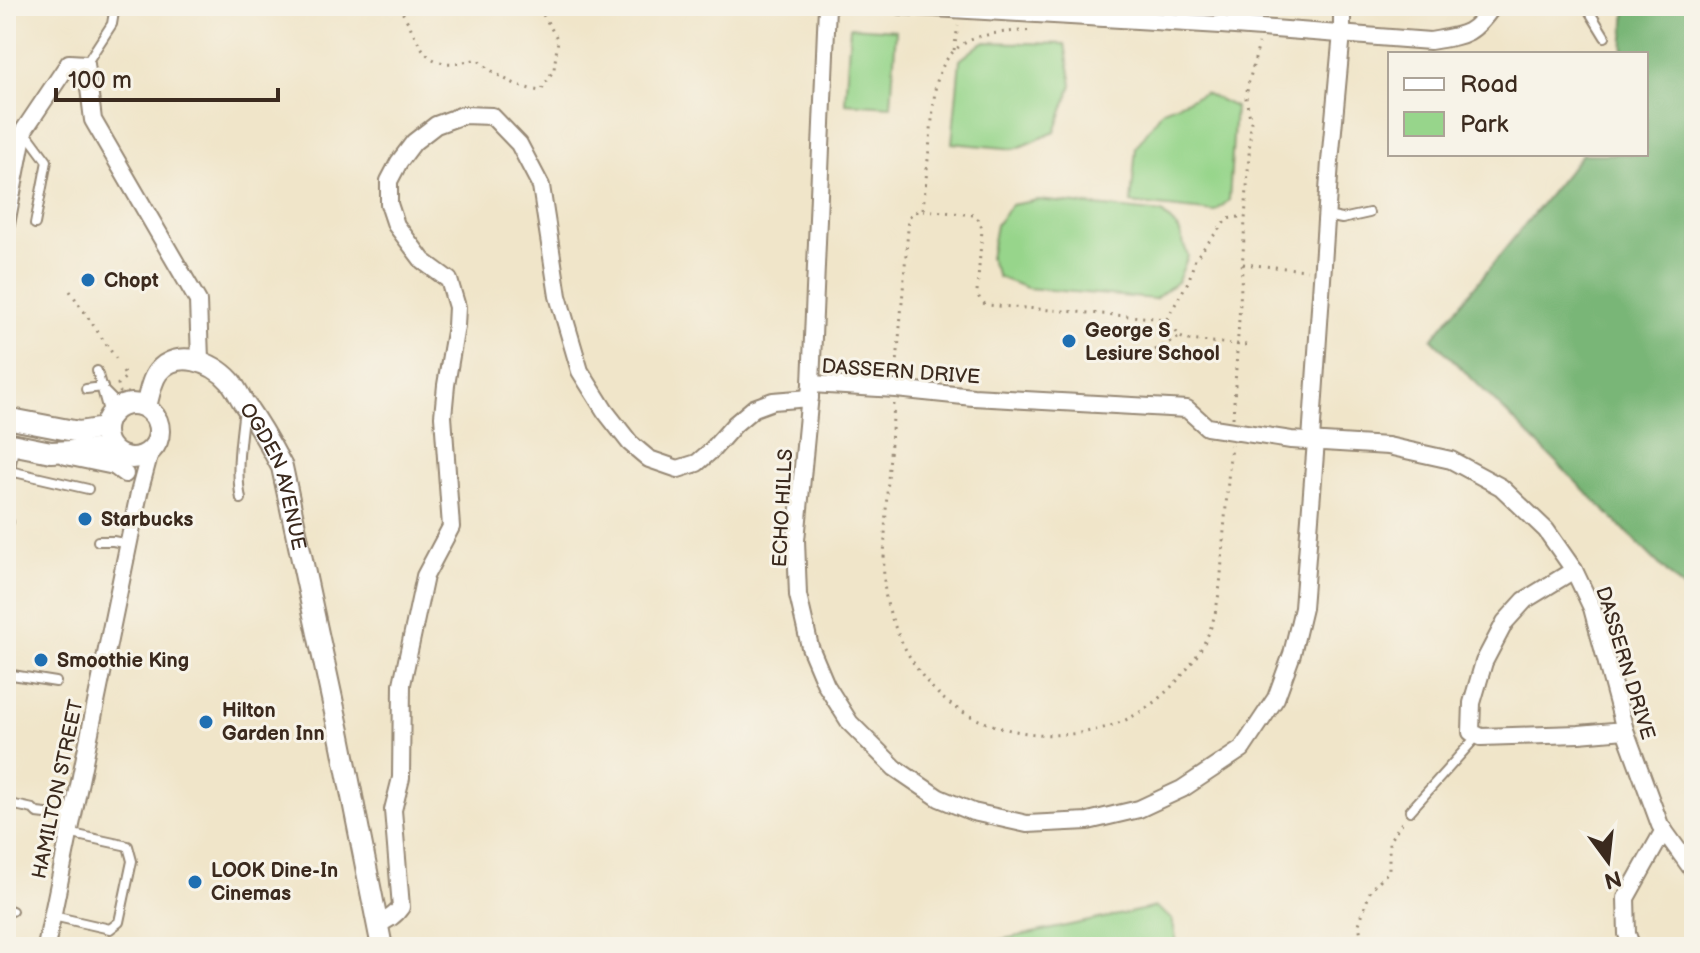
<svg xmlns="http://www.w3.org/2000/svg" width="1700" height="953" viewBox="0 0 1700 953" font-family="'Balsamiq Sans',sans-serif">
  <rect width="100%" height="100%" fill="#f7f3e8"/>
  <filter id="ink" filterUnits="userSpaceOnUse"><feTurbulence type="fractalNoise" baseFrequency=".0125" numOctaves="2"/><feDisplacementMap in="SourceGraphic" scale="16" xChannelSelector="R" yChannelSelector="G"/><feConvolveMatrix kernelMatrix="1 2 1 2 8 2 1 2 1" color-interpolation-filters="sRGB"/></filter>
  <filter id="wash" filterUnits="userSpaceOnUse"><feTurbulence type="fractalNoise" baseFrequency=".006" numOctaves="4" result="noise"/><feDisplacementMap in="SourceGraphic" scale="32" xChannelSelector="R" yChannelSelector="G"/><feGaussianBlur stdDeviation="1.8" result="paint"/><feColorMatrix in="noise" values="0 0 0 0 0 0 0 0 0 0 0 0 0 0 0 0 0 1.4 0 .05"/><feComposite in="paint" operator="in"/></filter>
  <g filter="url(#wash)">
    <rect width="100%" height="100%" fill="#f0e5c9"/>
    <g fill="#97d58b" stroke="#698054" stroke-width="2">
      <path d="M850 27 896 30 891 106 845 103Z"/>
      <path d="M983 42 1065 44 1072 85 1055 132 1015 149 952 143 960 60Z"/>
      <path d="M1205 93 1235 107 1229 200 1215 212 1131 203 1136 147 1163 110Z"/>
      <path d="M1038 200 1162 213 1179 230 1188 256 1178 281 1155 299 1027 288 998 277 990 258 996 225 1011 205Z"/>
      <path d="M1156 907 1172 919 1178 947H966Z"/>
    </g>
    <path fill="#79b677" stroke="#5a704a" stroke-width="2" d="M1626 6H1694V599L1432 339 1582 154H1646V54H1623Z"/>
  </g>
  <g filter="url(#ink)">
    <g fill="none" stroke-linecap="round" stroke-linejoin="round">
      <defs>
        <g id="service">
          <path d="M1586 6 1605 37"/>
          <path d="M1221 25 1222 6"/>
          <path d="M86 64 112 24 115 6"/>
          <path d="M24 130 47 161 35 224"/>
          <path d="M1327 216 1342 219 1369 213"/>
          <path d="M97 371 109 415"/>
          <path d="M86 389 103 387"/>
          <path d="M104 391 119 406"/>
          <path d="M10 471 88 489"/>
          <path d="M6 487 15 444"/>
          <path d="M241 499C235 470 241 437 244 408"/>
          <path d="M6 520 9 522"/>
          <path d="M98 541H113L128 544"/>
          <path d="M6 674 56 682"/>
          <path d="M6 803 33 809 37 813 72 817"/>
          <path d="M1410 811 1478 735"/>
          <path d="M6 909 12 911"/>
          <path d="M53 916 110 929 119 922 132 861 128 846 68 833"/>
        </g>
        <g id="minor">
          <path d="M827 6 811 384 796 540 798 595 810 647 826 685 850 723 895 768 939 798 973 812 1027 824 1088 821 1139 809 1182 789 1242 749 1276 698 1292 654 1303 608 1316 441"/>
          <path d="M901 6 1221 25 1430 41C1465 35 1472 36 1493 6"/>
          <path d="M6 224 24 130 69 63 86 64 93 120 198 301 200 360"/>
          <path d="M811 384 896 389 973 397 1187 409 1207 427 1291 440 1388 446 1451 460 1501 487 1546 530 1574 570 1592 608 1625 730 1660 825 1694 872"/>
          <path d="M1311 440 1330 162 1342 33V6"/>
          <path d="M66 456 114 466 125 474"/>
          <path d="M1574 570 1525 600 1505 622 1484 662 1472 703 1471 732 1481 737 1579 734 1625 730"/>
          <path d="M378 924C388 920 395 916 401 907L393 810 401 778 402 684 425 576 451 527 443 416 446 385 456 326 457 307 449 280 423 261 396 225 389 204V181L399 162 414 142 436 125 463 115 492 116 519 144 541 186 558 296 580 371 605 411 630 443 649 459 678 469 697 463 712 450 735 424 754 408 773 401 810 398"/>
          <path d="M46 947 139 493 150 452"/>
          <path d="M1632 947 1627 934 1626 898 1664 830"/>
        </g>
        <g id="tertiary">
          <circle cx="132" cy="431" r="27"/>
          <path id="s1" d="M146 407C149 396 151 381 158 372 177 348 213 362 230 381 235 387 239 395 243 402 258 423 270 444 282 467L339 731 382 947"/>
          <path d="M6 418 79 432 105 428"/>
          <path d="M6 443 51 452 95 450 117 454"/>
        </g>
      </defs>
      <use href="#service" stroke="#968874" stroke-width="12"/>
      <use href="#minor" stroke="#968874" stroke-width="20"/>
      <use href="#tertiary" stroke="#968874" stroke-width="24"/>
      <g stroke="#968874" stroke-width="3" stroke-dasharray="2 6" stroke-linecap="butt">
        <path d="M398 6C424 43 418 75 477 59 495 75 517 88 541 91L554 69 558 40 538 6"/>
        <path d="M954 50 958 26"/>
        <path d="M923 209 935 90C943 48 968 35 1008 32 1016 31 1025 31 1033 30"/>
        <path d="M1243 264 1307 270"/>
        <path d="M70 291 117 360"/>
        <path d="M1167 319 1189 280 1195 259 1227 219 1245 216"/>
        <path d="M1155 350 1180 337"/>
        <path d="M123 372 126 377 118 384 120 392 128 393 132 390"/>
        <path d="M896 376 909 217 914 212 923 210 974 215 980 221 982 230 977 292 980 300 986 305 1167 319 1180 337 1187 340 1247 345"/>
        <path d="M894 404C891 448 886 492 885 537 884 559 882 581 887 603 897 639 919 681 950 704 996 736 1061 743 1113 725 1149 713 1183 680 1202 647 1220 615 1221 578 1223 542 1226 509 1228 477 1231 445"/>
        <path d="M1233 418 1251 122 1246 99 1248 85 1259 44"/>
        <path d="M1363 947 1359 924 1371 889 1389 871V841L1403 821"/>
      </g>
      <use href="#service" stroke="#fff" stroke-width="8"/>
      <use href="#minor" stroke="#fff" stroke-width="16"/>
      <use href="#tertiary" stroke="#fff" stroke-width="20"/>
    </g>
  </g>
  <g fill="#1f6fb2" stroke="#f7f3e8" stroke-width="3">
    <circle cx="88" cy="280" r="8"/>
    <circle cx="1069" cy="341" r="8"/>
    <circle cx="85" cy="519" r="8"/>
    <circle cx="41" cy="660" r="8"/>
    <circle cx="206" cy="722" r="8"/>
    <circle cx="195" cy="882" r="8"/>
  </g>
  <g text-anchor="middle" stroke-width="6" stroke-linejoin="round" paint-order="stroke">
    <g font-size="20" font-weight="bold" fill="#3b2a1e" stroke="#f7f3e8" text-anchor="start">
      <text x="104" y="287">Chopt</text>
      <text x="1085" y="337">George S<tspan x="1085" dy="23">Lesiure School</tspan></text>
      <text x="101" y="526">Starbucks</text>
      <text x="57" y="667">Smoothie King</text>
      <text x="222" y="717">Hilton<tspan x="222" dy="23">Garden Inn</tspan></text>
      <text x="211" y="877">LOOK Dine-In<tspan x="211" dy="23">Cinemas</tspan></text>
    </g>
    <g font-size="20" fill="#3b2a1e" stroke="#f7f3e8">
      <text transform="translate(901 371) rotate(4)" y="7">DASSERN DRIVE</text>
      <text dy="7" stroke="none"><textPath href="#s1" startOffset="226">OGDEN AVENUE</textPath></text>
      <text transform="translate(782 508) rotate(-87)" y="7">ECHO HILLS</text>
      <text transform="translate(1626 663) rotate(73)" y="7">DASSERN DRIVE</text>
      <text transform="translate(57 789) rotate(-78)" y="7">HAMILTON STREET</text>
    </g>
  </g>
  <rect width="1700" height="953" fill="none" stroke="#f7f3e8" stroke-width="32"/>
  <rect x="1388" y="52" width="260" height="104" fill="#f7f3e8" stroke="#aca397" stroke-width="2"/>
  <rect x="1404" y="78" width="40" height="12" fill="#ffffff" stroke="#aca397" stroke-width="2"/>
  <text x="1460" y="92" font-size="24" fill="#3b2a1e">Road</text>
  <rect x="1404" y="112" width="40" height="24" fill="#97d58b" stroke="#aca397" stroke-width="2"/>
  <text x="1460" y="132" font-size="24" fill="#3b2a1e">Park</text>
  <g transform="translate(1608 861) rotate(165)" stroke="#f7f3e8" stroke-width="6" paint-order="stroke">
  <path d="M0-6L14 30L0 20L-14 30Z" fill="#3b2a1e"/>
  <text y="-12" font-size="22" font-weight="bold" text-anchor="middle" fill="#3b2a1e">N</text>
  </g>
  <path d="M56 88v12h222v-12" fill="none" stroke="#3b2a1e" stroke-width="4"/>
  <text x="68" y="88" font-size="24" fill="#3b2a1e" stroke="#f7f3e8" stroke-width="6" paint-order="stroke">100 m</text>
</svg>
